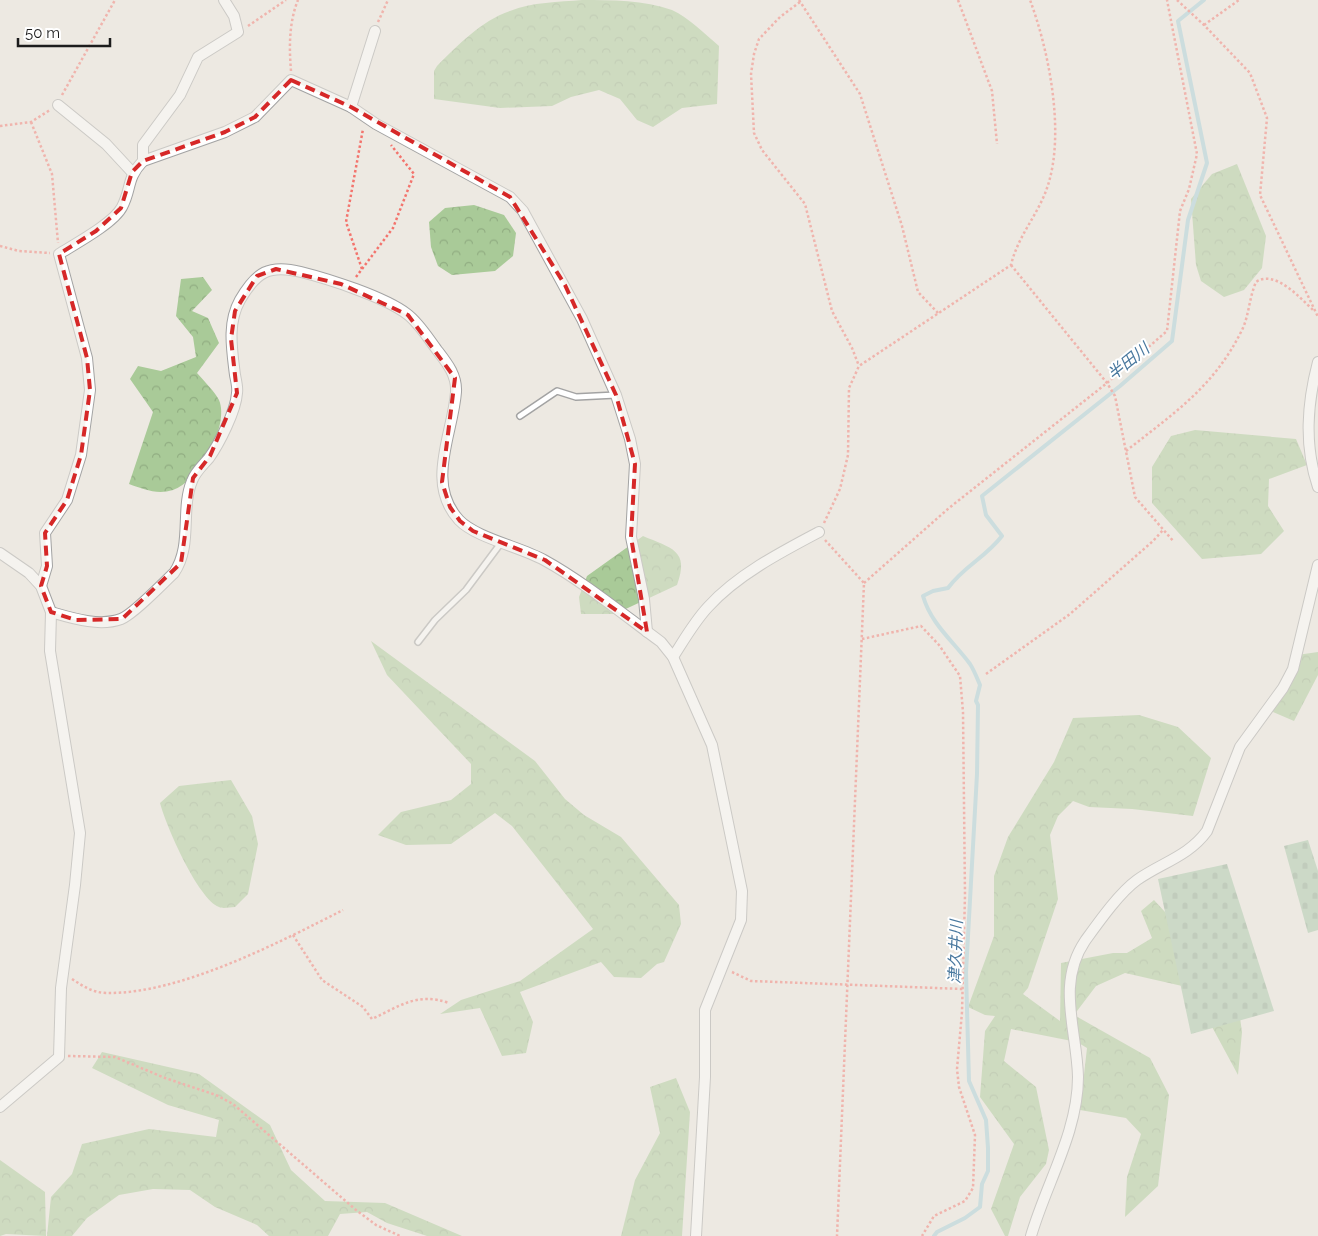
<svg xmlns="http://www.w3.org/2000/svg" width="1318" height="1236" viewBox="0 0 1318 1236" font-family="Raleway,'Noto Sans JP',sans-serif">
  <defs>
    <pattern id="forest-crowns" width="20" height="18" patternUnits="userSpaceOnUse" patternTransform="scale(1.25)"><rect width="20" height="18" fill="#a9ca98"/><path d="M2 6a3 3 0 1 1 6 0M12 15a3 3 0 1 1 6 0" fill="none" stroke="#91ad82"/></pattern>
    <pattern id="cemetery-stones" width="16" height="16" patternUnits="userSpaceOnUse" patternTransform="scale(1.25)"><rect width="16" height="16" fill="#a4c5a7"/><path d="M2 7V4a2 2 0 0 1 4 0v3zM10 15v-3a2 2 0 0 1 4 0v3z" fill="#8da98f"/></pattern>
  </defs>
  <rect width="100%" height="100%" fill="#ede9e2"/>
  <g fill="url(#forest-crowns)">
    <path d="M582 0C612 0 644 0 672 10 689 18 705 34 719 46L717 104 682 108 653 127 637 120 620 99 599 90 571 97 552 106 500 108 434 99V71L437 66C458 45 481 21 510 11 532 2 559 2 582 0Z"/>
    <path d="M1237 164 1266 236 1262 268 1244 290 1224 297 1201 281 1196 265 1191 199 1212 174Z"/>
    <path d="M474 205 504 215 516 233 513 256 495 271 452 275 438 266 431 247 429 222 445 208Z"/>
    <path d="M203 277 212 290 192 311 208 318 219 343 197 373C204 381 214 391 219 400 230 426 198 482 173 490 157 495 143 489 129 484L153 412 130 379 138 366 161 371 196 357 193 337 176 316 181 279Z"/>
    <path d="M1195 430 1296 439 1307 465 1269 479 1268 506 1284 531 1261 554 1202 559 1152 503V467L1171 436Z"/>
    <path d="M643 536C671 548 690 550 677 585L615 614H581L579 597 587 576Z"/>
    <path d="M371 641 535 761 565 799 584 815 621 837 679 905 681 924 664 962 657 964 641 978 614 977 601 962 520 992 533 1022 526 1053 502 1056 480 1008 440 1014 461 1000 520 981 593 929 512 826 495 813 451 844 406 845 378 835 401 812 451 800 471 784V764L387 675Z"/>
    <path d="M1318 652V675L1294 721 1273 712 1277 696 1297 655Z"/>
    <path d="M1139 715 1178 727 1211 758 1193 816 1132 809 1089 807 1073 801 1058 816 1050 835 1058 899 1028 988 1023 994 1060 1021 1061 963 1113 953H1127L1152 938 1141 911 1154 900 1236 989 1242 1032 1238 1075 1191 988 1125 973 1096 986 1074 1015 1150 1058 1169 1095 1158 1186 1125 1217 1127 1177 1141 1134 1126 1118 1080 1110 1087 1048 1077 1042 1011 1029 1004 1061 1036 1087 1049 1150 1046 1164 1020 1197 1008 1236H1005L991 1209 1014 1144 980 1097 985 1031 995 1016 985 1015 968 1007 994 936V876L1008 837 1054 762 1073 718Z"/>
    <path d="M231 780 252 816 258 844 248 894 235 907C230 907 223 909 219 907 198 899 166 826 160 803L179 786Z"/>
    <path d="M102 1052 199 1074 270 1125 291 1170 325 1201 385 1203 462 1236H427L387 1223 367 1212 340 1214 328 1236H269L257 1225 215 1207 190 1190 153 1189 119 1195 87 1218 72 1236H47L51 1197 72 1174 82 1144 149 1129 216 1137 219 1120 168 1105 92 1068Z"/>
    <path d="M676 1078 690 1112 682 1236H621L635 1180 660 1133 650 1087Z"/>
    <path d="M0 1160 45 1192 46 1236 6 1234 0 1236Z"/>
  </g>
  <g fill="url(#cemetery-stones)">
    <path d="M1308 840 1318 871V930L1308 933 1284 846Z"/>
    <path d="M1227 864 1274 1011 1191 1034 1158 879Z"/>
  </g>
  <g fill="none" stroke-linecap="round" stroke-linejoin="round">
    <path stroke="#a4cfd9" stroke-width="4" d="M934 1236 937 1232 965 1218 980 1207 982 1184 988 1171V1148L986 1120 969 1081 966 972 977 774 978 705 976 701 980 685C977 678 974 670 970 664 953 641 931 624 923 596L933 591 948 588C964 566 985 558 1002 536L986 515 982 496 1120 386 1172 341 1188 220 1207 163 1178 21 1204 0"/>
    <defs>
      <g id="lane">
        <path d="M520 416 557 391 576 397 616 395"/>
        <path d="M418 642 435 620 466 590 501 543"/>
      </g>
      <g id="street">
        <path d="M375 31 351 107 376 124 510 197 523 211 582 319 616 395 630 439 635 464 631 537 644 599 647 632"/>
        <path d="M58 105 106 144 132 172"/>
        <path d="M143 161 225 132 255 117 291 80 351 107"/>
        <path d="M1318 362C1307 404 1304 445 1318 487"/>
        <path d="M0 553 29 573 41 586 51 612 50 651 80 833 75 885 61 988 59 1057 0 1107"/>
        <path d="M41 586 47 566 45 533 67 500 81 455 90 390 87 358 59 254C75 244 114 223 122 207 132 188 126 179 143 161V145L180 95 198 57 238 32 234 16 224 0"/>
        <path d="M51 612C72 618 99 627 121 619 134 614 163 583 174 573 193 545 180 510 192 481 195 472 203 465 209 458 219 444 236 411 237 393 238 388 236 380 235 375 232 350 227 323 240 300 256 272 269 264 301 272 329 279 385 297 407 314 419 323 428 338 437 350 447 363 457 375 456 392 453 434 425 483 459 520 476 538 521 547 544 560 584 582 624 615 661 642L673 657 712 745 742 891 741 920 705 1010V1077L696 1236"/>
        <path d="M673 657C684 640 694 622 708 607 737 575 781 552 819 532"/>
        <path d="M1031 1236C1046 1184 1078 1132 1078 1077 1077 1030 1056 984 1085 941 1098 923 1119 893 1137 880 1161 863 1189 856 1207 831L1240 747 1283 688 1293 669 1318 565"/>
      </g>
    </defs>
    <use href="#lane" stroke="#a3a3a3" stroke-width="8"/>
    <use href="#street" stroke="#a3a3a3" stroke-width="12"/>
    <g stroke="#f3746d" stroke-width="2.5" stroke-dasharray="2.5 2.5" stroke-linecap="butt">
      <path d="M799 0 860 94 902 226 918 292 938 313"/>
      <path d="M958 0 992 91 997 144"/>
      <path d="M1177 0 1204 25 1250 73 1267 118 1260 195 1318 317"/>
      <path d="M800 2 780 17 759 39 754 54 751 74 754 133 762 150 805 204 832 311 852 348 859 366"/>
      <path d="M378 22 388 0"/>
      <path d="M1204 25 1239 0"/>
      <path d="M248 26 286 0"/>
      <path d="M291 71C289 47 289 22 298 0"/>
      <path d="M62 95 115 0"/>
      <path d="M31 122 52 174 58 243"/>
      <path d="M0 126 31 122 50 110"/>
      <path d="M0 246 19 251 50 253"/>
      <path d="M1011 265 1107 383 1115 396 1135 497 1174 542"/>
      <path d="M362 269 346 222 363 129"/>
      <path d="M356 277 393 228 414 174 391 145"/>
      <path d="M1126 451C1174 413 1214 387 1242 330 1249 316 1249 298 1256 282 1275 269 1300 298 1313 310"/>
      <path d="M824 523 840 489 848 455 849 388 859 366 1011 265C1018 235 1039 214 1048 185 1065 132 1049 51 1030 0"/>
      <path d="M825 540 864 583 837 1236"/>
      <path d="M864 583 949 508 1107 383 1167 331 1180 211 1189 189 1197 154 1167 0"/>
      <path d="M862 639 921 626 939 645 960 676 963 712 965 895 962 1012 957 1069 959 1087 975 1135 973 1188 965 1201 934 1216 922 1236"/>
      <path d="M986 674 1070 614 1153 541 1164 529"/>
      <path d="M293 935 322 980 363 1007 372 1019C400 1006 417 992 449 1003"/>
      <path d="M732 972 751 981 963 989"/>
      <path d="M72 979C83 986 93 993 107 993 180 994 278 943 343 910"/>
      <path d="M68 1056 115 1057 165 1078 216 1095 233 1104 356 1210 376 1225 400 1236"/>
    </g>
    <use href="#lane" stroke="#fff" stroke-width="5"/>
    <use href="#street" stroke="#fff" stroke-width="10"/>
  </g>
  <path d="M0 0H1318V1236H0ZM291 80 351 107 510 197 565 285 616 395 635 464 631 537 647 632 545 560 473 531 460 521 450 507 442 482 455 378 408 315 341 284 276 269 257 276 235 311 231 339 237 393 210 456 193 478 181 563 122 619 76 620 51 612 41 586 47 566 45 533 67 500 81 455 90 390 87 358 59 254 96 231 121 208 132 172 143 161 225 132 255 117Z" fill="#ede9e2" fill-opacity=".55" fill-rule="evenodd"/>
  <path fill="none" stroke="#d62828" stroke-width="4" stroke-dasharray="10 6" stroke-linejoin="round" d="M291 80 351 107 510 197 565 285 616 395 635 464 631 537 647 632 545 560 473 531 460 521 450 507 442 482 455 378 408 315 341 284 276 269 257 276 235 311 231 339 237 393 210 456 193 478 181 563 122 619 76 620 51 612 41 586 47 566 45 533 67 500 81 455 90 390 87 358 59 254 96 231 121 208 132 172 143 161 225 132 255 117Z"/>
  <g text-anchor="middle" stroke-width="4" stroke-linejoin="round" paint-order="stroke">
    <g font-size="16" font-style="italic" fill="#4a799f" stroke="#fff">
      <text transform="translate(1128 361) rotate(-39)" y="6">半田川</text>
      <text transform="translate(955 952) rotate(-88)" y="6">津久井川</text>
    </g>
  </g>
  <path d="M18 38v8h92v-8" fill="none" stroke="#1c1c1c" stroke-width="2.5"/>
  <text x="25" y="38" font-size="15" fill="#1c1c1c" stroke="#ffffff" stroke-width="4" paint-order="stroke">50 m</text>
</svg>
